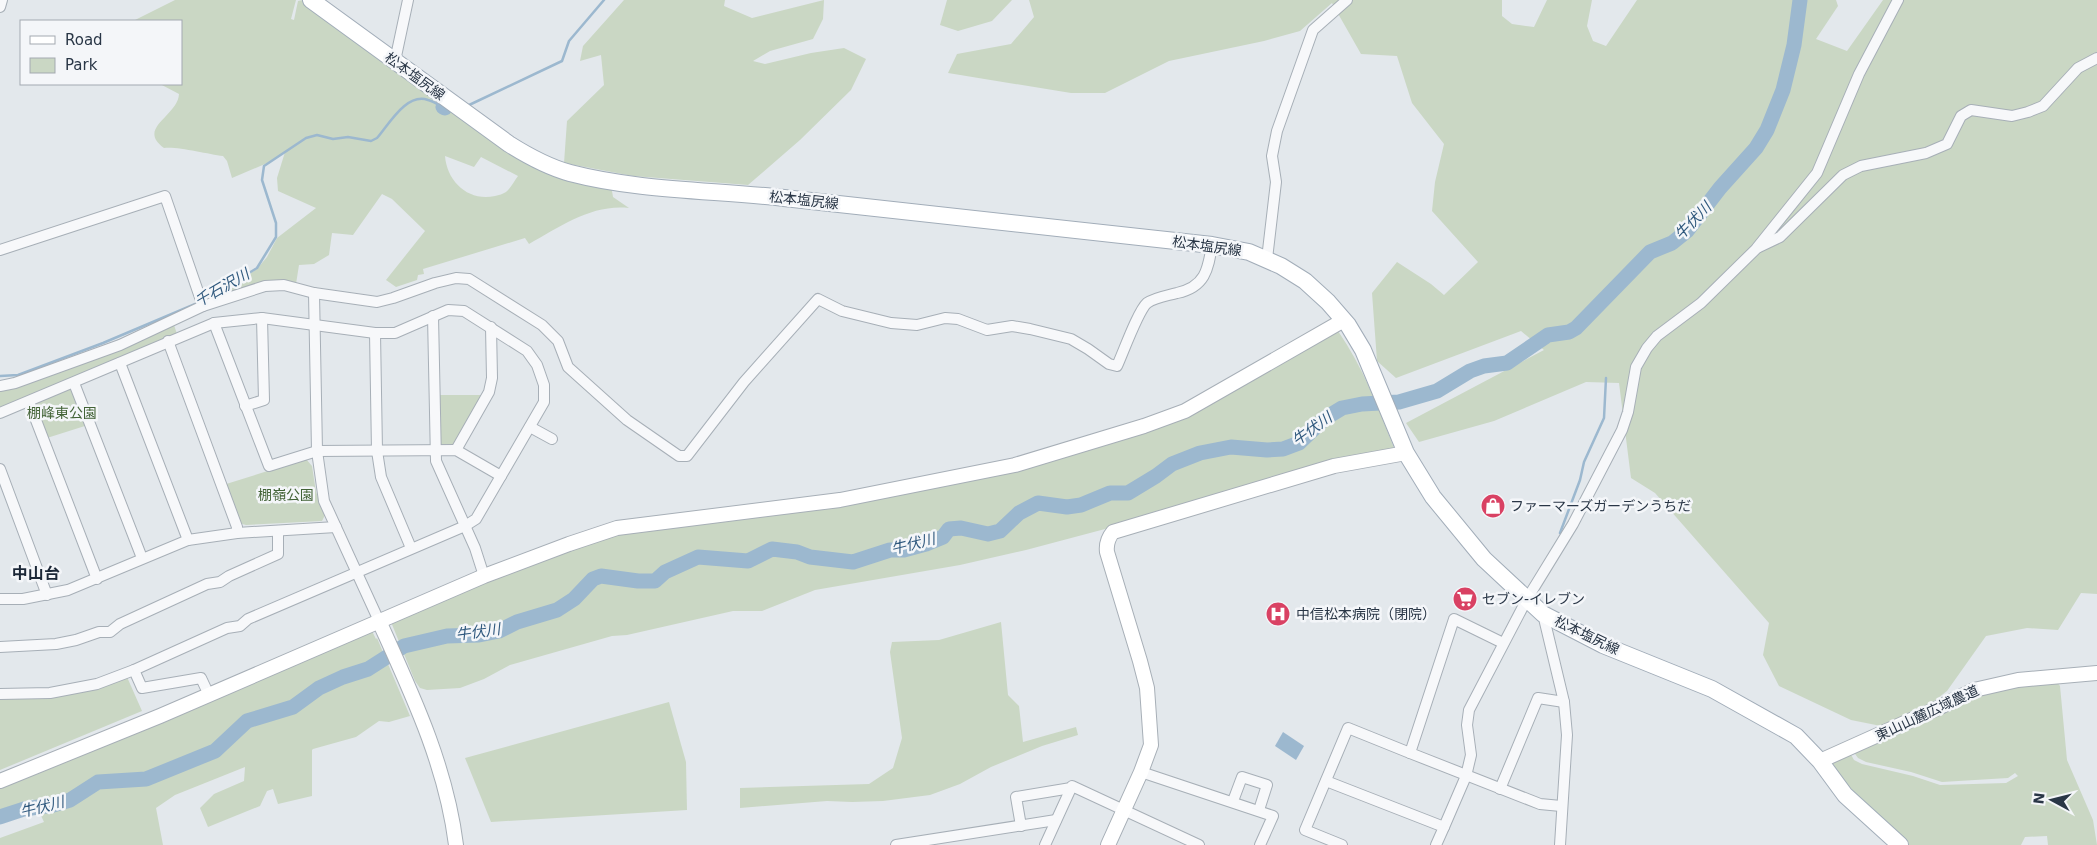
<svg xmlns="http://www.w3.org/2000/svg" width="2097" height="845" viewBox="0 0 2097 845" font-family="'DejaVu Sans','Noto Sans JP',sans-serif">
  <rect width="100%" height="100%" fill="#e3e8ec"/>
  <g fill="#cad7c4" fill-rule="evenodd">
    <path d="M175 0H296L291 19 294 20 298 1 303 0 520 156 611 185 613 197 629 208C592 204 561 226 529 244L525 238 423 269 424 274 418 275 417 280 396 287 386 280 425 231 392 199 382 194 353 235 332 233 329 255 314 264 299 265 296 284 272 280 206 301 257 269 267 257 277 238 316 208 278 191 277 178 285 152 265 164 232 178 227 161 223 156C208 154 176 146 164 148 136 128 178 116 179 94L160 84H181V21H133ZM445 156 474 167 481 157 518 176C514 181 511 188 506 192 503 194 499 195 495 196 469 202 447 182 445 156Z"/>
    <path d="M624 0H725L724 6 752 18 824 0 823 19 813 39 770 51 753 61 765 64 811 53 844 48 866 59 851 90 800 140 748 185 633 176 564 163 567 121 604 85 601 55 580 61 583 46Z"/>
    <path d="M947 0H1012L992 21 958 31 940 25Z"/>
    <path d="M1029 0H1502V16L1512 24 1534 27 1547 0H1592L1587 26 1593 41 1606 46 1637 0H1836L1838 6 1816 39 1847 51 1883 0H2097V594L2081 593 2058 630 2027 628 1986 636 1947 691 1920 712 1881 726 1851 720 1779 686 1763 655 1769 623 1655 493 1631 478 1619 383 1586 382 1494 421 1419 442 1406 423 1544 350 1521 331 1396 378 1377 361 1372 293 1397 262 1431 284 1444 295 1478 262 1432 211 1435 182 1444 144 1412 103 1397 56 1361 54 1332 3 1300 31 1264 41 1169 61 1105 93H1071L948 73 957 54 1011 44 1034 17Z"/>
    <path d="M174 325 177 334 0 409V389Z"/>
    <path d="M1338 331C1363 367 1378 407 1394 448L1391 453 1026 550 960 565 815 590 762 611H733L627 635 612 636 510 665 484 679 460 688 427 690 420 688 415 681 391 622 499 575 598 541 639 529 1100 446 1178 421Z"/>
    <path d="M68 389 75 392 88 425 47 438 35 410 37 403Z"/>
    <path d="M438 395H484L456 442 451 446H443L439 442Z"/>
    <path d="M306 459 312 466 316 492 325 515 322 521 246 525 239 523 223 485Z"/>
    <path d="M1001 622 1008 695 1019 706 1023 742 1076 727 1078 735 1042 746 991 767 960 784 930 795 883 801 852 802 827 801 740 808V788L869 784 893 768 902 738 890 652 892 642 939 640Z"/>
    <path d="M371 629 376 639 377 638 410 716 389 722 379 721 356 737 313 749 312 750V796L278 804 273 789 267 791 260 806 208 827 200 808 214 794 244 781 245 767 175 795 156 808 163 845H0V838L44 822 33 799 0 812V786Z"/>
    <path d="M127 677 142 711 0 770V698Z"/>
    <path d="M2057 682 2060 686 2067 760 2093 820 2097 845H2048L2047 836 2025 837 2021 845H1907L1830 771 1832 761 1850 753 1854 760 1862 764 1913 776 1940 785 2006 783 2018 776 2015 773 2008 778 1942 782 1911 772 1866 762 1858 758 1853 751 1952 706 1997 688Z"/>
    <path d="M669 702 686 762 687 810 491 822 465 758Z"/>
  </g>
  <path fill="#9cb8cf" d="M1283 732 1304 746 1296 760 1275 746Z"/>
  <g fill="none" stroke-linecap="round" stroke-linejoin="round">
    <g stroke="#9cb8cf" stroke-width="2.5">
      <path d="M467 106 562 61 569 41 604 0"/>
      <path d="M205 300 257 268 276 237V223L262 180 264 166 306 138 317 135 333 139 348 137 371 141 377 138C389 124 407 92 428 100 433 101 438 105 443 107"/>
      <path d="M0 376 18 375 103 343 200 302"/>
      <path d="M1560 533 1580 480 1584 462 1604 418 1606 378"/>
    </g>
    <g stroke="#9cb8cf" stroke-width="15">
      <path d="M443 107 445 108"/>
      <path d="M0 817 24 809 53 805 70 800 98 782 146 779 215 751 247 721 293 707 319 688 343 677 368 669 404 646 447 636 479 635 499 631 517 622 557 610 574 599 593 579 601 576 638 581H655L665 572 698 557 748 561 772 549 797 552 810 557 853 562 890 550H904L926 544 943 537 949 529 961 528 988 534 1000 531 1019 513 1038 503 1067 507 1081 505 1110 493H1128L1156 476 1172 464 1200 453 1231 447 1267 450 1283 449 1299 443 1324 419 1342 408 1362 404 1399 402 1437 391 1470 371 1484 366 1507 363 1548 335 1569 332 1576 328 1650 252 1672 243 1687 231 1720 188 1756 148 1767 130 1783 90 1794 45 1800 0"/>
    </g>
    <defs>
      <g id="street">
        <path d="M0 7 2 0"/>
        <path d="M395 61 408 0"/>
        <path d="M1759 247 1780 237 1843 175 1861 166 1926 153 1947 144 1961 116 1971 110 2012 116 2028 112 2043 106 2078 68 2097 58"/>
        <path d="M0 250 165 196 203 306"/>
        <path d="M1267 259 1276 182 1272 156 1277 131 1313 30 1347 0"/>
        <path d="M314 293 317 451 324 501 379 621"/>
        <path d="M433 316 436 461 475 548 484 576"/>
        <path d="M214 323 269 466 317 451 456 450 501 476"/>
        <path d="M375 333 377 451 381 477 411 548"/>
        <path d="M168 341 237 527V533"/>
        <path d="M120 363 188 540"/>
        <path d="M74 383 142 558"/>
        <path d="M0 386 15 383 120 345 203 306 265 286 284 285 314 293 377 302 393 298 435 283 456 278 469 279 542 325 558 341 568 367 578 376 627 420 679 456H687L744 382 818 299 842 311 891 323 917 325 945 318 958 319 987 330 1012 326 1030 329 1071 339 1088 349 1109 364 1117 366C1123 353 1138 311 1147 303 1156 297 1166 296 1177 293 1205 287 1208 270 1212 245"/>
        <path d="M29 402 97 579"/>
        <path d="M245 406 264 400 262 318"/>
        <path d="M0 413 214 323 262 318 375 333H395L448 310 464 311 527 351 537 365 544 385V402L476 519 465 526 248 619 240 626 227 628 134 670 97 684 50 693 0 694"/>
        <path d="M530 427 552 439"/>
        <path d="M456 450 489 392 492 378 491 327"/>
        <path d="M0 469 47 595"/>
        <path d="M0 599H23L68 590 188 540 237 533 336 527"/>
        <path d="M1543 614 1564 702 1567 735 1560 845"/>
        <path d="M1503 643 1454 619 1410 753 1540 804 1561 806"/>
        <path d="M0 647 56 644 76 640 99 632H110L120 624 207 584 220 582 229 576 278 554V531"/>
        <path d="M134 670 142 688 201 678 209 695"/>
        <path d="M1141 772 1273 816 1260 845"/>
        <path d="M1326 781 1444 827 1436 845"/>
        <path d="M1500 789 1538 698 1564 702"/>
        <path d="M1233 801 1242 777 1267 785 1259 810"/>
        <path d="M1021 826 1016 797 1071 788"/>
        <path d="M1444 827 1466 776 1471 755 1467 725 1469 710 1527 599 1573 524 1622 430 1628 412 1636 367 1647 348 1657 336 1701 303 1756 249 1817 173 1859 74 1898 0"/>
        <path d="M896 845 1056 820"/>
        <path d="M1045 845 1072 786 1199 845"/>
        <path d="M1342 845 1305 830 1348 728 1410 753"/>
      </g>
      <g id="secondary">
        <path d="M379 621C412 694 446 765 456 845"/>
        <path d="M1820 761 1938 708 1974 690 2018 680 2097 673"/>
        <path d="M0 781 160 716 484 576 569 544 617 528 840 500 1015 465 1144 426 1185 411 1344 320"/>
        <path d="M1108 845 1141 772 1151 745 1147 688 1140 661 1107 552C1106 544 1108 538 1113 532L1334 466 1406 453"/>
      </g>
      <path id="primary" d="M311 0 509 144C528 156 548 167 570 173 639 191 713 190 784 198 927 214 1070 229 1212 245L1249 252 1281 266 1305 281 1328 302 1348 325 1363 350 1406 453 1433 497 1484 559 1543 614 1603 645 1712 689 1796 736 1820 761 1845 795 1900 845"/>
    </defs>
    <use href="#street" stroke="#a7afb7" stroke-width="12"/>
    <use href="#secondary" stroke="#a7afb7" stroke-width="16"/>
    <use href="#primary" stroke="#a2adb9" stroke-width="18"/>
    <use href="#street" stroke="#f7f8fa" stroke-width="10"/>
    <use href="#secondary" stroke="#fff" stroke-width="14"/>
    <use href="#primary" stroke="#fff" stroke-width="16"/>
  </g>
  <defs>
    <symbol id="shop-disc" viewBox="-11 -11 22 22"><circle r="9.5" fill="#d94163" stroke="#f4f6f9"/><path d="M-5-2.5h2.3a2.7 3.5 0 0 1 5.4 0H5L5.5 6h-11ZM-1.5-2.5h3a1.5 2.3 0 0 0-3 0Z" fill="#fff"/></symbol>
    <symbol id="supermarket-disc" viewBox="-11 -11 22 22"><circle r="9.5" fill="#d94163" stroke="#f4f6f9"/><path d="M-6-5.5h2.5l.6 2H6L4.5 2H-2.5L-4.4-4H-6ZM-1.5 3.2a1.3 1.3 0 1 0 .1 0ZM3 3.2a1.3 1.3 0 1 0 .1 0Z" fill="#fff"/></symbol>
    <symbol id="hospital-disc" viewBox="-11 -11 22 22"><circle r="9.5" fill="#d94163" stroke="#f4f6f9"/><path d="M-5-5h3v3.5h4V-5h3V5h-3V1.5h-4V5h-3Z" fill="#fff"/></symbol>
  </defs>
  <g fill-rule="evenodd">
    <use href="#shop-disc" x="1479" y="492" width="28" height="28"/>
    <use href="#supermarket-disc" x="1451" y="585" width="28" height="28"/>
    <use href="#hospital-disc" x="1264" y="600" width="28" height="28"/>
  </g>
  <g text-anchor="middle" stroke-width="5" stroke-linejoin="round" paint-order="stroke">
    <g font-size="14" fill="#293646" stroke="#f4f6f9">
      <text transform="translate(415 76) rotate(36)" y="5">松本塩尻線</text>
      <text transform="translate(804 200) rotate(6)" y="5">松本塩尻線</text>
      <text transform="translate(1207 246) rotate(8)" y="5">松本塩尻線</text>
      <text transform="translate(1587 635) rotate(26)" y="5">松本塩尻線</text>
      <text transform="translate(1927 713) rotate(-25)" y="5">東山山麓広域農道</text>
    </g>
    <g font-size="14" fill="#426336" stroke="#f4f6f9">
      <text x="62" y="418">棚峰東公園</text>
      <text x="286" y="500">棚嶺公園</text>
    </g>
    <g font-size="14" fill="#293646" stroke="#f4f6f9" text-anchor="start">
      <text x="1510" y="511">ファーマーズガーデンうちだ</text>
      <text x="1482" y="604">セブン-イレブン</text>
      <text x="1296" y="619">中信松本病院（閉院）</text>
    </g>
    <g font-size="15" font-style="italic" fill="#30597e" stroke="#f4f6f9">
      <text transform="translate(1693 221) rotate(-46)" y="5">牛伏川</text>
      <text transform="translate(222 288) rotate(-30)" y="5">千石沢川</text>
      <text transform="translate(1312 429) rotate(-36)" y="5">牛伏川</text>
      <text transform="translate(913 544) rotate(-14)" y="5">牛伏川</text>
      <text transform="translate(478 632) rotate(-8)" y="5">牛伏川</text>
      <text transform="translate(42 807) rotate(-14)" y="5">牛伏川</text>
    </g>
    <g font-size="16" font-weight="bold" fill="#1b2737" stroke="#f4f6f9">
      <text x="36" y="579">中山台</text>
    </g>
  </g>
  <rect x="20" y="20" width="162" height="65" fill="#f4f6f9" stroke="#a3a9b1"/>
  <rect x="30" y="36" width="25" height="8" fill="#ffffff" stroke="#a3a9b1"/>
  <text x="65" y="45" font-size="15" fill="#293646">Road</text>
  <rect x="30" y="58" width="25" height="15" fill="#cad7c4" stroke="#a3a9b1"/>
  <text x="65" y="70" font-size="15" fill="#293646">Park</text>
  <g transform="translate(2052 800) rotate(277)" stroke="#f4f6f9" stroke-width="4" paint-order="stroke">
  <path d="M0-4L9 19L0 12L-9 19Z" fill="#293646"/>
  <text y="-8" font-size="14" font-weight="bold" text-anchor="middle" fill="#293646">N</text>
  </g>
</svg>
